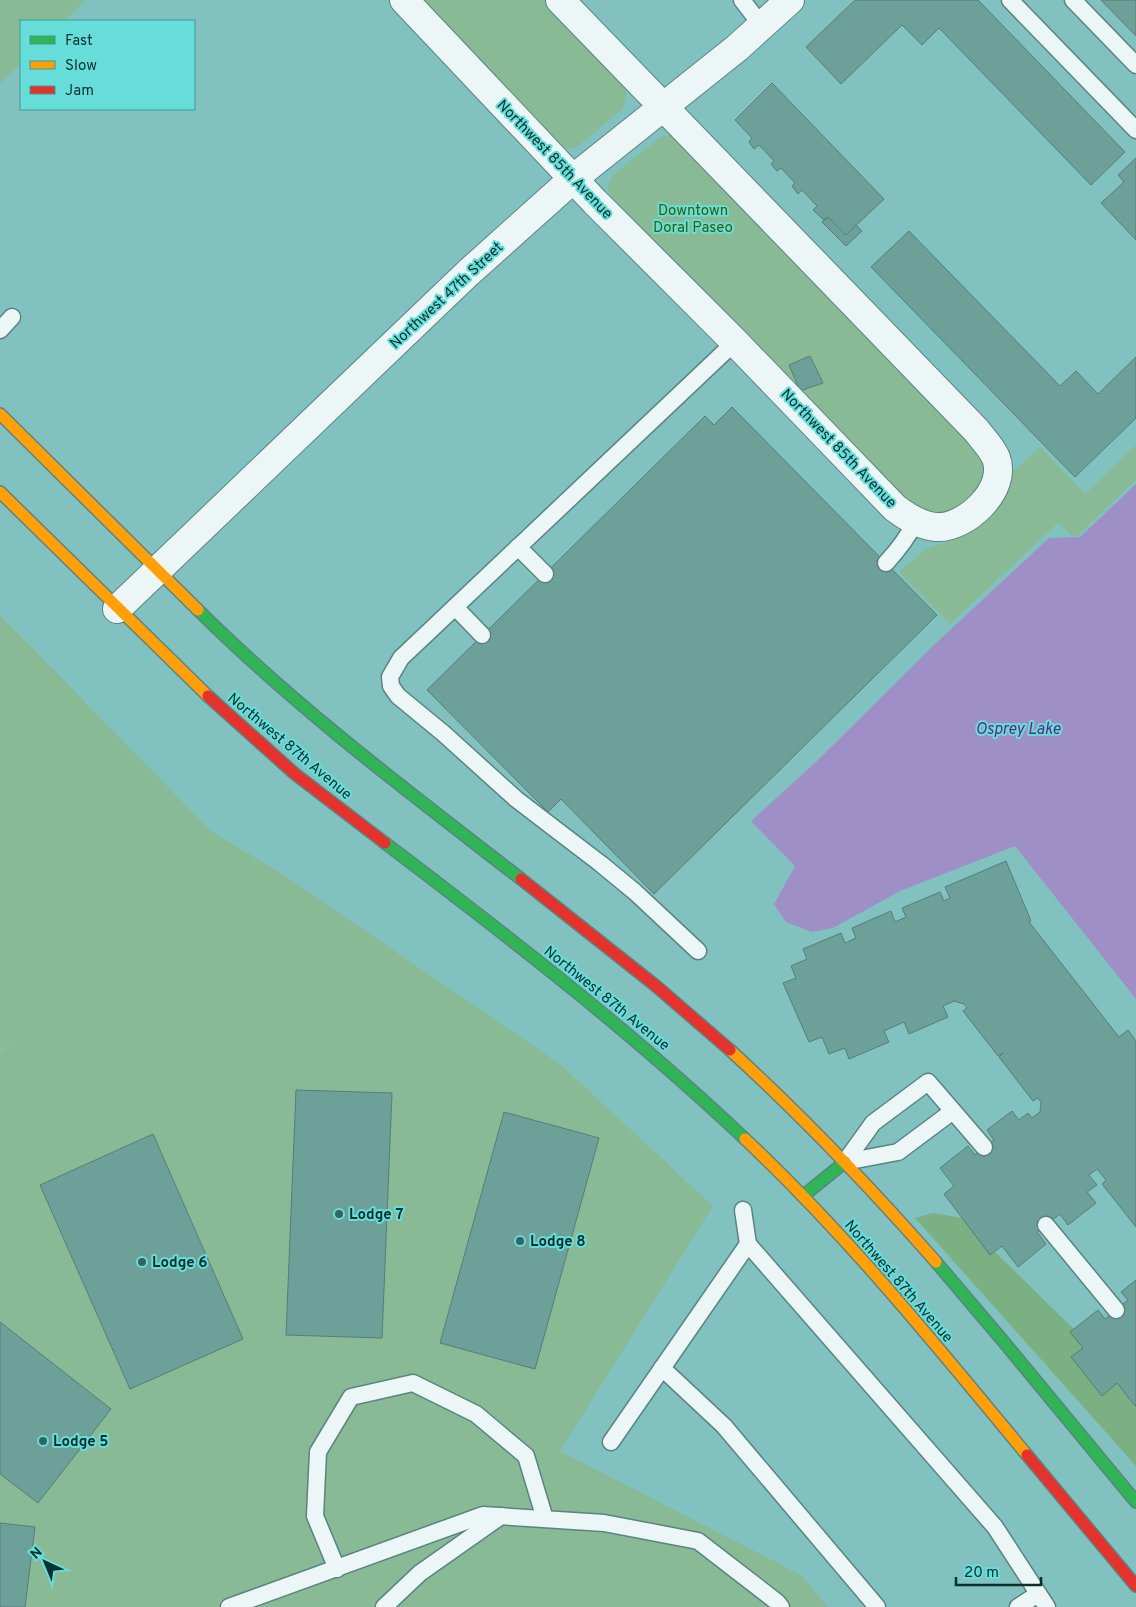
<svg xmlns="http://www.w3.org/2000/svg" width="1136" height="1607" viewBox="0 0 1136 1607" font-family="Overpass,sans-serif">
  <rect width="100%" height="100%" fill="#81c2c0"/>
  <g fill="#89ba96">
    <path d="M0 0H86L64 21H21V63L0 84Z"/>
    <path d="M419 0H545L616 73C626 87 630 92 622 109L577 147 572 149 561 146Z"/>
    <path d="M669 135 676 137 979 450C994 485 973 496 949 516L911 508 612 200C606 190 607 183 614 174L658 139 663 136Z"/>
    <path d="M1136 445V480L1075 538 1058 523 950 624 899 572 926 549 962 536 979 524 1005 498 1013 472 1040 447 1085 494Z"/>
    <path d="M0 615 211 831 285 876 560 1064 713 1206 560 1451 801 1575 828 1607H0V1052L16 1041 0 1050Z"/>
  </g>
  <path fill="#7bb182" d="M933 1213 968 1219 986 1243 1088 1343 1136 1408V1466L915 1218Z"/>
  <path fill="#9e90c6" d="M1136 484V999L1015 846 900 891 833 928 812 932 786 922 774 904 795 866 751 821 817 761 936 643 1049 538 1080 537Z"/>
  <g fill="#6ea09a" stroke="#557d7a">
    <path d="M855 0H978L1125 152 1091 185 939 28 922 45 902 25 841 84 806 47Z"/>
    <path d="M1101 0H1136V36Z"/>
    <path d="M772 83 884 199 846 235 828 217 824 220 813 210 817 206 802 190 798 194 792 186 795 183 781 168 777 171 771 164 774 161 759 145 754 149 749 142 752 138 735 120Z"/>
    <path d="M1136 158V240L1101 203 1124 182 1118 175Z"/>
    <path d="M828 217 846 235 856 225 862 231 846 246 822 222Z"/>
    <path d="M909 231 1060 386 1076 371 1098 394 1136 357V418L1075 477 871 267Z"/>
    <path d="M810 356 823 383 800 391 789 365Z"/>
    <path d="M732 407 937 615 654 894 561 799 548 812 427 690 705 416 714 425Z"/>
    <path d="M1006 861 1031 921 1029 922 1119 1037 1128 1030 1136 1041V1227L1102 1184 1106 1180 1097 1169 1089 1175 1097 1185 1087 1192 1096 1203 1068 1225 1060 1214 1037 1232 1046 1244 1018 1267 1002 1246 990 1255 944 1194 954 1186 940 1168 968 1146 975 1155 994 1140 987 1130 1012 1111 1019 1120 1028 1113 1032 1118 1040 1112 1041 1102 1038 1098 1033 1101 999 1057 1003 1053 998 1056 963 1011 967 1008 964 1004 954 1001 943 1006 948 1017 909 1034 904 1022 884 1031 889 1042 849 1059 845 1048 829 1054 822 1037 809 1042 783 983 796 978 791 966 807 959 803 949 841 933 845 943 856 938 852 928 891 911 895 922 906 917 902 908 940 892 944 901 950 898 945 887Z"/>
    <path d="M296 1090 392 1093 382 1338 286 1335Z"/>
    <path d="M504 1112 599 1138 535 1369 440 1343Z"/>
    <path d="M153 1134 243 1339 130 1389 40 1185Z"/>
    <path d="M1136 1280V1407L1117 1383 1102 1396 1071 1357 1083 1348 1070 1332 1098 1310 1105 1319 1128 1300 1121 1292Z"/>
    <path d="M0 1322 111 1409 38 1503 0 1474Z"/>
    <path d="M0 1523 35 1527 25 1607H0Z"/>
  </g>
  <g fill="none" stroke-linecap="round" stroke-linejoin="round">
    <defs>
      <g id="lane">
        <path d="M742 0 762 26"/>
        <path d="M1010 0 1136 130"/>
        <path d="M1073 0 1136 65"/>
        <path d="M0 330 12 317"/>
        <path d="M518 547 545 574"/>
        <path d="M886 563C898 550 908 537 916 521"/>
        <path d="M455 607 482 635"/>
        <path d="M698 951 635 892 601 864 516 799 443 733 398 696 391 686 390 677 401 658 735 342"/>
        <path d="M845 1162 873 1123 928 1082 984 1147"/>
        <path d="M845 1162 898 1152 953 1111"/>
        <path d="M743 1210 748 1244"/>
        <path d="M1046 1225 1116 1310"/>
        <path d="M662 1368 724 1426 877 1607"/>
        <path d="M611 1442 748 1244 995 1527 1047 1607"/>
        <path d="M337 1569 315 1516 318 1452 351 1397 413 1383 476 1414 526 1456 545 1519"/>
        <path d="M229 1607 483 1515 604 1523 698 1541 777 1602 781 1607"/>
        <path d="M384 1607 420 1573 501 1516"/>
        <path d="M1018 1607 1038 1594"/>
      </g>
      <g id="street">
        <path d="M404 0 595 202 735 342 895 508C907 517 921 526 936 527 966 529 1008 489 996 458 992 448 983 439 976 430L560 0"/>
        <path d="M117 609 468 273 574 178 737 48 790 0"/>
      </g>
      <g id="fast">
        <path d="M198 610C298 709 410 793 521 879"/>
        <path d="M385 843C509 937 632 1032 745 1139"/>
        <path d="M803 1196 845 1162"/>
        <path d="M936 1262 1003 1341 1136 1502"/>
      </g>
      <g id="slow">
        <path d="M0 414 198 610"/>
        <path d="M0 492 208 696"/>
        <path d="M730 1050C803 1117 871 1188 936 1262"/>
        <path d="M745 1139C848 1236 937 1346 1027 1455"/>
      </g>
      <g id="jam">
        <path d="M208 696 295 774 385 843"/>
        <path d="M521 879 656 986 730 1050"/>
        <path d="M1027 1455 1136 1586"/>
      </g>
    </defs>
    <use href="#lane" stroke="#5a8482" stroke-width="19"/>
    <use href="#street" stroke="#5a8482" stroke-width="30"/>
    <use href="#fast" stroke="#5a8482" stroke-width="14"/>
    <use href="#slow" stroke="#5a8482" stroke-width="14"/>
    <use href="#jam" stroke="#5a8482" stroke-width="14"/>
    <use href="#lane" stroke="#ecf6f6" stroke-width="16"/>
    <use href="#street" stroke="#ecf6f6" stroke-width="28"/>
    <use href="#fast" stroke="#30b455" stroke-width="11"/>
    <use href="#slow" stroke="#ff9f0a" stroke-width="11"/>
    <use href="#jam" stroke="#e5322d" stroke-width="11"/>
  </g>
  <g fill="#346462" stroke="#66ddd9" stroke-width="2">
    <circle cx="339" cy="1214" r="5"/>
    <circle cx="520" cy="1241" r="5"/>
    <circle cx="142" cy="1262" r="5"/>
    <circle cx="43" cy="1441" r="5"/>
  </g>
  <g text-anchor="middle" stroke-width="4" stroke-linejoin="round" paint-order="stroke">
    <g font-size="15" fill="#0a3130" stroke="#66ddd9">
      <text transform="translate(555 159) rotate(46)" y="5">Northwest 85th Avenue</text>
      <text transform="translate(446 295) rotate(-43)" y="5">Northwest 47th Street</text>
      <text transform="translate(839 448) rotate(46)" y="5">Northwest 85th Avenue</text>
      <text transform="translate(290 746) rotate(40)" y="5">Northwest 87th Avenue</text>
      <text transform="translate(607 998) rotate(39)" y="5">Northwest 87th Avenue</text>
      <text transform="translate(899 1281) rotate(49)" y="5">Northwest 87th Avenue</text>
    </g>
    <g font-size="15" fill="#365e00" stroke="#66ddd9">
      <text x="693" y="215">Downtown<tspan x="693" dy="17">Doral Paseo</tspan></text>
    </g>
    <g font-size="15" font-weight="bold" fill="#0a3130" stroke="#66ddd9" text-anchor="start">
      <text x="349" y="1219">Lodge 7</text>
      <text x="530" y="1246">Lodge 8</text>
      <text x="152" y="1267">Lodge 6</text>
      <text x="53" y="1446">Lodge 5</text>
    </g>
    <g font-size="16" font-style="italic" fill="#642683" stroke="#66ddd9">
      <text x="1018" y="734">Osprey Lake</text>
    </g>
  </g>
  <rect x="20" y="20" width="175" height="90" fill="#66ddd9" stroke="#419895"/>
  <rect x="30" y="36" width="25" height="8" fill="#30b455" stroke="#419895"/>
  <text x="65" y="45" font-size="15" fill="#0a3130">Fast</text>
  <rect x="30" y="61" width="25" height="8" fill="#ff9f0a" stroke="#419895"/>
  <text x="65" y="70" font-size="15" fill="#0a3130">Slow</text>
  <rect x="30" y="86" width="25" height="8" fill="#e5322d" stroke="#419895"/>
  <text x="65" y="95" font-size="15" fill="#0a3130">Jam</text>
  <g transform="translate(45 1562) rotate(316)" stroke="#66ddd9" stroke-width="4" paint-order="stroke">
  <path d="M0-4L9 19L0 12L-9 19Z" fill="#0a3130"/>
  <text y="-8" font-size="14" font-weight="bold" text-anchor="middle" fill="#0a3130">N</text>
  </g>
  <path d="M956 1577v8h85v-8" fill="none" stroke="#0a3130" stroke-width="2.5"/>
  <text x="964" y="1577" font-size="15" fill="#0a3130" stroke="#66ddd9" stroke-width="4" paint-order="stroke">20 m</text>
</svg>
